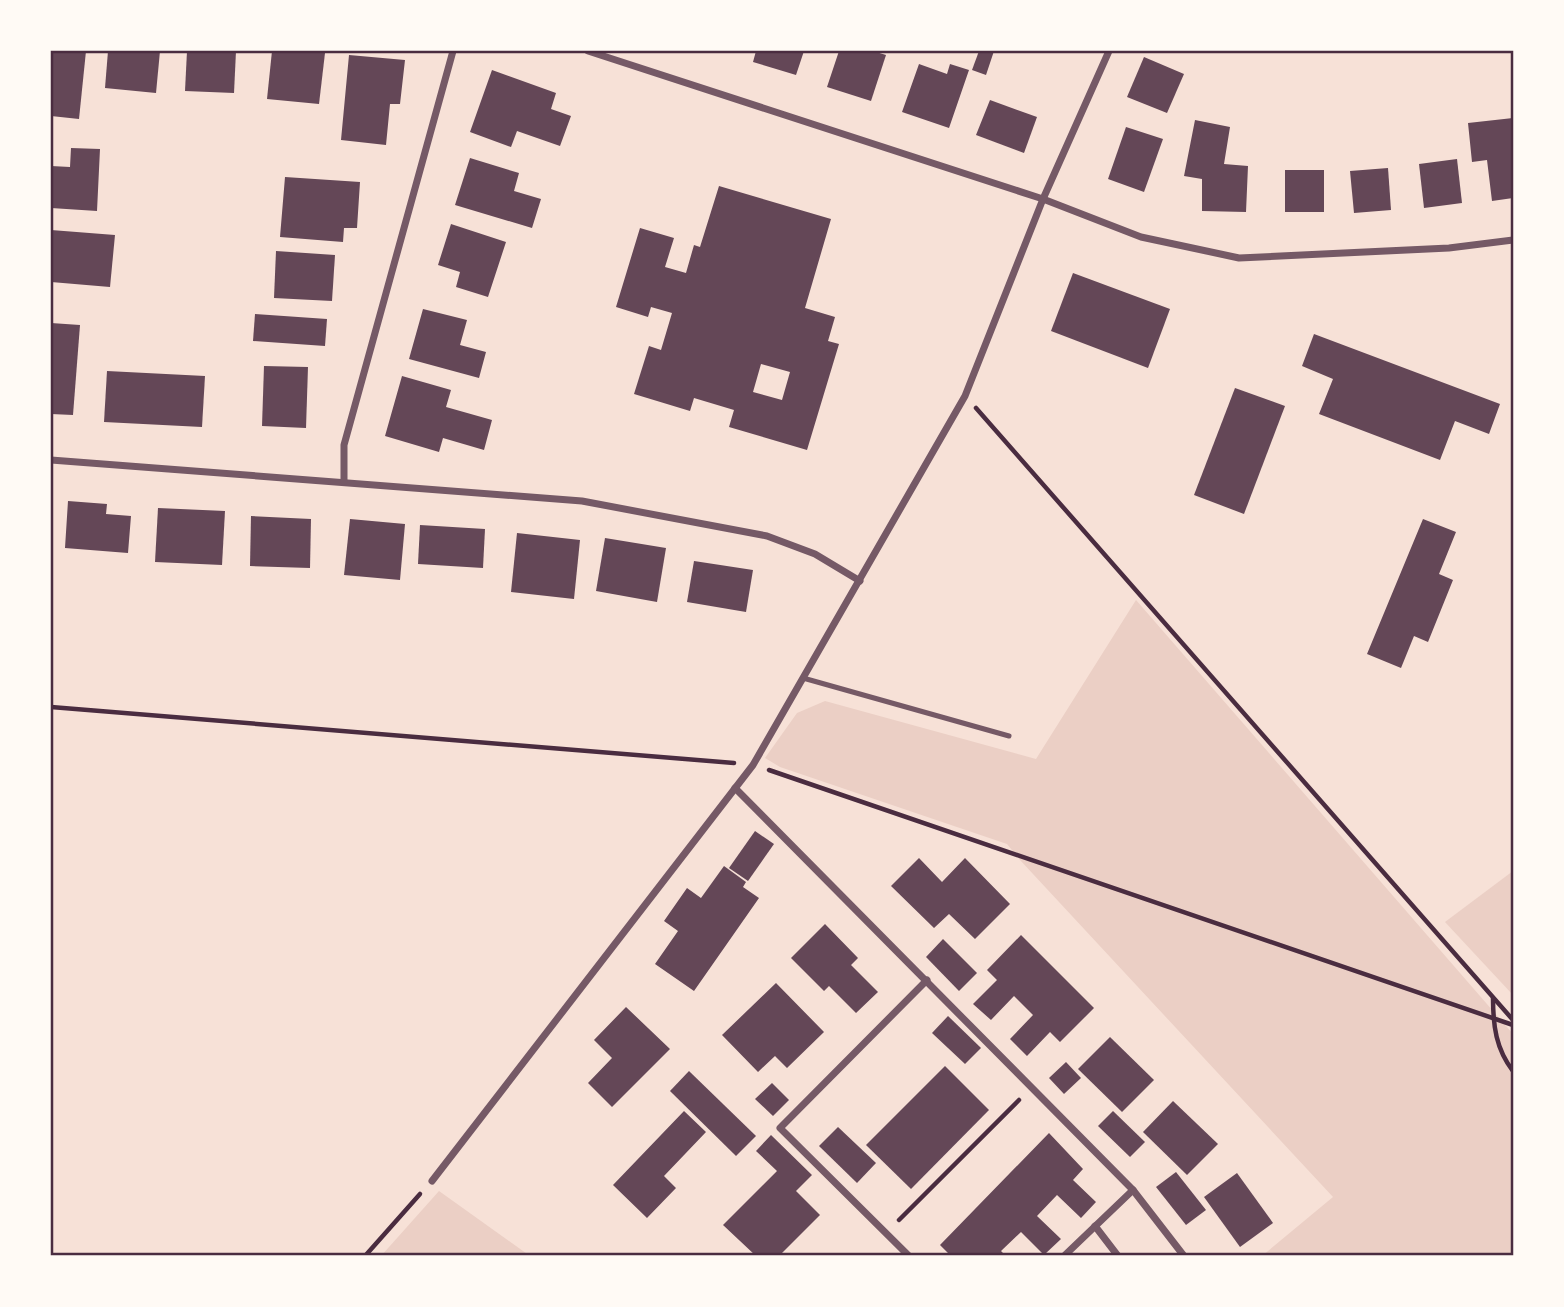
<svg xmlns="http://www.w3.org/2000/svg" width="1564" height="1307" viewBox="0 0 1564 1307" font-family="'Golos Text',sans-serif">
  <rect width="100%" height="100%" fill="#f7e1d7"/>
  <g fill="#ebcfc5">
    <path d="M1136 600 1513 1034V1256H1262L1333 1197 1020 860 1007 844 780 767 765 758 797 713 825 701 1036 759Z"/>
    <path d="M1513 871V995L1445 922Z"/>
    <path d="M439 1191 530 1256H381Z"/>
  </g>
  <g fill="#644757" fill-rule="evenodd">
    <path d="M51 51H86L79 119 51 116Z"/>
    <path d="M108 51H160L156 93 105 88Z"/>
    <path d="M187 51H236L234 93 185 91Z"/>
    <path d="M272 51 325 53 319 104 267 99Z"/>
    <path d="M756 51H804L796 75 753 62Z"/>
    <path d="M839 51H873L886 55 871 101 827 87Z"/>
    <path d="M979 51H994L986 75 972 70Z"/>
    <path d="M349 55 405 60 400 104H390L386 145 341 140Z"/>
    <path d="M1144 57 1184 74 1167 113 1127 97Z"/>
    <path d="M919 64 947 74 950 64 969 70 949 128 902 112Z"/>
    <path d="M492 70 556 93 551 109 571 116 560 146 517 131 511 147 470 132Z"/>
    <path d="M990 100 1037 117 1024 153 976 135Z"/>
    <path d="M1513 118V198L1492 201 1487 160 1472 162 1468 123Z"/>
    <path d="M1195 120 1230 127 1224 164 1248 166 1246 212 1202 211V179L1184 176Z"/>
    <path d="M1126 127 1163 139 1144 192 1108 179Z"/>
    <path d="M71 148 100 149 97 211 51 208V166L70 167Z"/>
    <path d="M470 158 519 173 514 191 541 199 532 228 455 205Z"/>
    <path d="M1457 159 1462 203 1424 208 1419 164Z"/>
    <path d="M1388 168 1391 210 1354 213 1350 171Z"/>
    <rect x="1285" y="170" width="39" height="42"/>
    <path d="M285 177 360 182 357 228H344L343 242 280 237Z"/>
    <path d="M719 186 831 219 805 308 835 317 828 341 839 344 807 450 729 427 734 410 694 398 690 411 634 394 649 346 661 350 672 313 651 307 648 317 616 307 640 228 674 238 665 267 686 273 694 245 700 247ZM761 364 790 372 782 400 753 392Z"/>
    <path d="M451 224 506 242 488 297 456 287 460 272 438 265Z"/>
    <path d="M51 230 115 235 110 287 51 282Z"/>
    <path d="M276 251 335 255 332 301 274 298Z"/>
    <path d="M1073 273 1170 309 1148 368 1051 331Z"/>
    <path d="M423 309 467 320 460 345 486 352 479 378 409 359Z"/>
    <path d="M255 314 327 319 325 346 253 341Z"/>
    <path d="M51 323 80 325 73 415 51 414Z"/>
    <path d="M1314 334 1500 404 1489 434 1455 421 1440 460 1319 414 1333 379 1302 366Z"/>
    <path d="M264 366 308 367 306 428 262 426Z"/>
    <path d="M107 371 205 376 202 427 104 422Z"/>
    <path d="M402 376 451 390 446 407 492 420 484 450 443 438 439 452 385 436Z"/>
    <path d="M1235 388 1285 406 1244 514 1194 495Z"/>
    <path d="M68 501 107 504 106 514 131 516 128 553 65 548Z"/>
    <path d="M158 508 225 511 222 565 155 562Z"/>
    <path d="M251 516 311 519 310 568 250 566Z"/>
    <path d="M350 519 405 524 400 580 344 575Z"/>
    <path d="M1423 519 1456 532 1439 574 1453 580 1428 642 1414 636 1401 668 1367 654Z"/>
    <path d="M420 525 485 529 483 568 418 564Z"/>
    <path d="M517 533 580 540 574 599 511 592Z"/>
    <path d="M605 538 666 548 657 602 596 591Z"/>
    <path d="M694 561 753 570 746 612 687 602Z"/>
    <path d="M755 831 774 844 748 881 729 868Z"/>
    <path d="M919 858 942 882 965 858 1010 904 975 939 949 914 934 928 891 886Z"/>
    <path d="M724 866 746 882 743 887 759 898 694 991 655 964 678 931 664 921 687 888 701 898Z"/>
    <path d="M825 924 858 958 851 965 878 992 856 1013 829 986 824 991 791 958Z"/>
    <path d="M1021 935 1094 1008 1060 1042 1050 1032 1027 1056 1010 1039 1033 1015 1014 996 991 1020 973 1004 997 980 987 970Z"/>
    <path d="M943 939 977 973 959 991 926 957Z"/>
    <path d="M776 983 824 1032 787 1068 775 1056 758 1072 722 1035Z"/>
    <path d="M626 1007 670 1049 612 1107 588 1083 612 1058 594 1040Z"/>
    <path d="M948 1016 981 1048 965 1064 932 1033Z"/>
    <path d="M1110 1037 1154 1080 1122 1112 1078 1069Z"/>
    <path d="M1066 1062 1081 1078 1064 1094 1049 1078Z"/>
    <path d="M945 1066 989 1110 911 1189 866 1145Z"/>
    <path d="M689 1071 756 1136 736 1156 670 1091Z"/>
    <path d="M772 1083 789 1100 773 1116 755 1099Z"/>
    <path d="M1173 1101 1218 1144 1187 1175 1143 1132Z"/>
    <path d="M684 1111 706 1132 664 1176 676 1188 647 1218 613 1185Z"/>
    <path d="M1113 1111 1145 1142 1130 1157 1098 1126Z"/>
    <path d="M838 1127 876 1163 857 1183 819 1146Z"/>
    <path d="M1049 1133 1083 1169 1073 1180 1096 1202 1081 1218 1057 1195 1037 1216 1061 1239 1044 1255 1021 1232 1001 1251 1006 1256H951L940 1245Z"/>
    <path d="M771 1135 812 1175 796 1191 820 1215 779 1256H756L723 1225 777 1171 756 1151Z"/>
    <path d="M1176 1172 1206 1210 1186 1225 1156 1187Z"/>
    <path d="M1237 1173 1273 1223 1240 1247 1204 1197Z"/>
  </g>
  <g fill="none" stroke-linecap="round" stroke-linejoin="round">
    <g stroke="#4a2c40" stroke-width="4.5">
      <path d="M976 408 1513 1020"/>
      <path d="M51 707 734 763"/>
      <path d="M769 770 1513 1025"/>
      <path d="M1493 998C1493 1026 1496 1049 1513 1071"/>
      <path d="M899 1220 1019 1100"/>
      <path d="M365 1256 420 1194"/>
    </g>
    <path stroke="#755966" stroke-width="5" d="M803 678 1009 736"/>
    <g stroke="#755966" stroke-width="7">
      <path d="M588 51 1043 199 1141 237 1239 258 1449 248 1513 240"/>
      <path d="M51 460 582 501 767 536 815 554 860 581"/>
      <path d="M344 481V445L453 51"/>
      <path d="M735 788 1133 1190 1184 1256"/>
      <path d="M432 1181 753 765 965 396 1043 199 1109 51"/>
      <path d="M1095 1226 1118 1256"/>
      <path d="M909 1256 780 1128 927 980"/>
      <path d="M1064 1256 1133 1190"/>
    </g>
  </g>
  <rect width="1564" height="1307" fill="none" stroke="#fffaf5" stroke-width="105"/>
  <rect x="52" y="52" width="1460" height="1202" fill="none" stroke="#4a2c40" stroke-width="2.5"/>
</svg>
